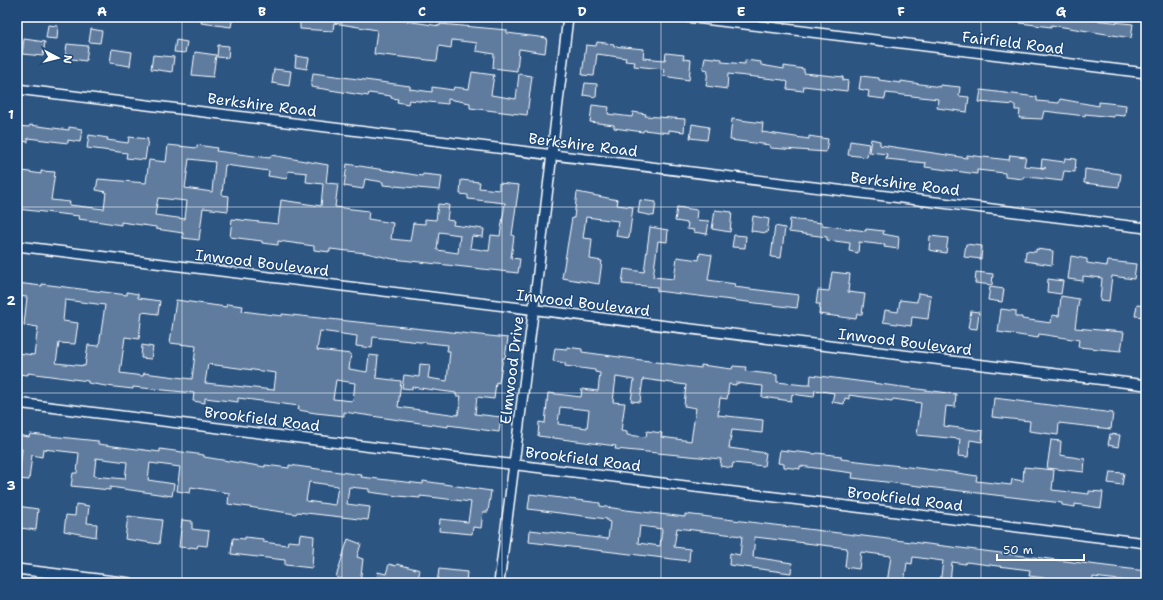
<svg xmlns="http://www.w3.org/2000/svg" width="1163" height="600" viewBox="0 0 1163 600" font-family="'Shantell Sans',sans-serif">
  <rect width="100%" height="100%" fill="#2c5582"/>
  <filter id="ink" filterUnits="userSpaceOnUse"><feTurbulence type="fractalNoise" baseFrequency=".025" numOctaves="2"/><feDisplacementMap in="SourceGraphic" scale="8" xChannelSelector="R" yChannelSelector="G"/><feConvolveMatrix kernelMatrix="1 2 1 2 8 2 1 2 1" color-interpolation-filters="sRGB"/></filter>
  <g filter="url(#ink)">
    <g fill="#5e7c9f" stroke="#fff" fill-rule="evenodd">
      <path d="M202 17H233L231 27 201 23Z"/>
      <path d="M300 17H378L440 26V24L507 30V33L547 38 545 53 519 49 517 71 493 68 494 54 476 51 477 43 452 40 451 48 439 46 437 61 374 54 377 30 334 23 333 31 300 29Z"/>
      <path d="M1020 17H1093V20L1133 24 1131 38 1051 25V27L1020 23Z"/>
      <path d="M48 25 58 26 57 39 46 38Z"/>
      <path d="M91 29 102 31 100 43 89 42Z"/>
      <path d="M24 39 45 42 43 56 22 54Z"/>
      <path d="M176 40 187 42 185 53 174 52Z"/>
      <path d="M597 42 614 44 613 46 644 49 643 58 665 60 666 53 684 55 683 59 691 60 689 80 663 76 664 69 634 66 635 62 625 61 626 58 597 54 594 76 582 75 586 45 596 46Z"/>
      <path d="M67 44 88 46 86 61 65 58Z"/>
      <path d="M218 45 229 46 228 58 217 57Z"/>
      <path d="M112 49 132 52 130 66 110 63Z"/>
      <path d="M195 52 216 55 213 77 192 75Z"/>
      <path d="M153 55 174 57 172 72 151 69Z"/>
      <path d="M296 56 309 58 307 69 295 67Z"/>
      <path d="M705 57 722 59V62L745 64V60L761 62V65L784 69V66L804 69V73L843 77V80L848 81 847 91 804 86 803 91 787 89 788 82 783 80 728 74 727 89 706 86 708 70 703 69Z"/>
      <path d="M274 69 291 71 289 86 272 83Z"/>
      <path d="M472 72 494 75 491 95 516 99 519 74 532 76 527 115 470 108V103L448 99V104L409 100 408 104 397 102 398 99 391 98V96L369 93 368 96 311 87 313 73 410 86V89L432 92V87L453 90 454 87 469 89Z"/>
      <path d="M861 76 879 78V80L901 83V81L940 87V85L960 87 959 96 969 97 967 112 937 108 938 99 886 93 885 99 868 97 869 91 859 89Z"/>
      <path d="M585 83 597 84 596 97 583 95Z"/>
      <path d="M981 90 1037 97V101L1059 103 1060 99 1099 106V102L1126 105 1125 116 1114 115V117L1085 114V116L1044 111 1042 119 1019 118 1020 110H1015V105L979 102Z"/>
      <path d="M592 105 609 107 608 114 632 117 633 112 646 114 645 116 685 119 684 132 669 130V133L644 130 643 132 614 128V125L590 122Z"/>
      <path d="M732 119 763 123 762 132 809 139V136L828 139 826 152 770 148V145L730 140Z"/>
      <path d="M692 124 709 127 707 140 690 138Z"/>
      <path d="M30 125 69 130V127L82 129 80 142 68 140V143L28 138V142L17 140V126L29 127Z"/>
      <path d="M89 135 108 138 107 140 128 143 129 137 148 139 145 160 126 158 127 153 87 148Z"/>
      <path d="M871 139 880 141V145L967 158V155L1009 160 1010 155 1026 157 1024 166 1046 168H1041L1042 159 1064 162 1065 158 1076 159 1075 172 1064 171 1062 181 1037 178 1023 177V179L1005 177V173L977 170V174L925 167 926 163 886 159 887 154 869 152Z"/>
      <path d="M850 141 869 144 867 157 848 155Z"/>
      <path d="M168 145 197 148V145L217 148 216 151 270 158 271 155 328 165 326 183 338 184 335 207 369 211 368 219 393 223 391 239 410 241 413 223 425 224V219L436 220 438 204 449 205 447 220 454 221 453 225 484 229 483 237 472 236 470 248 489 251 491 235 500 236 505 203 468 199V195L460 194 461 180 480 182 479 188 499 190V183L519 185 512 235 514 236 511 258 520 259 518 273 393 259 366 253 330 249V252L314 250V246L278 241V245L262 243V241L230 237 232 219 278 224 281 200 321 206 323 184 306 182 307 173 288 171 287 179 268 176 269 171 225 165 222 195 229 196 228 211 203 208 199 240 183 238V233L156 229V227L121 222V225L102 222 78 219 79 216 17 209V170L41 174V171L55 172 51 200 70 202 69 205 104 209 106 192 96 190 98 179 146 183 149 160 166 162ZM189 159 215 162 212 192 185 188ZM158 198 187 201 185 219 155 215ZM439 232 460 235 458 253 437 250Z"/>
      <path d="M347 164 422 176 423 174 442 176 440 190 383 185V182L365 179 363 189 344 186Z"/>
      <path d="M1085 169 1121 174 1119 187 1084 183Z"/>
      <path d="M577 192 618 200 617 205 633 207 629 238 616 236 618 221 586 217 583 238 592 239 590 259 602 261 599 284 562 278 572 218H574Z"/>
      <path d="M640 200 656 202 654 216 638 213Z"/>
      <path d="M677 207 697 210 696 220 709 221 707 234 693 232 694 230 687 229 688 223 675 221Z"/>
      <path d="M715 210 732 212 730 232 712 229Z"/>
      <path d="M753 216 769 219 767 233 751 231Z"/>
      <path d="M790 219 822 223V225L866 231V229L884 231 883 234 899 237 898 249 884 247 885 245 859 242 858 253 849 251 850 243 827 240V237L789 232Z"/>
      <path d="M775 226 785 228 781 258 771 257Z"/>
      <path d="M650 227 668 230 667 242 658 241 653 277 674 279 677 257 699 260 700 253 712 255 708 280 735 284 734 287 799 295 797 308 657 291V287L622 284 624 269 644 272Z"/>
      <path d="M734 235 746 236 745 248 732 247Z"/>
      <path d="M930 236 948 238 946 253 929 250Z"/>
      <path d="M966 244 982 246 981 259 964 257Z"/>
      <path d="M1036 249 1053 251 1052 265 1025 261 1026 251 1036 252Z"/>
      <path d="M1071 256 1087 259V263L1107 266 1108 261 1136 264 1134 279 1112 276 1109 301 1100 300 1102 278 1083 276V281L1068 279Z"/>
      <path d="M832 272 850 274 848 292 865 294 862 314H857L856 319 819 314 820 304H816L818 290 829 291Z"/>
      <path d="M976 272 993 274 992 285 975 283Z"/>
      <path d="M1048 279 1063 281 1061 294 1047 292Z"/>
      <path d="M17 283 42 286V284L127 295V292L138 294V298L160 301 158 314 142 312 139 339 125 337 120 373 143 376 144 373 192 379 196 346 170 343 176 300 226 307 227 304 243 306 242 311 282 316V314L508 338 505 358H503L499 383 496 382 494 399 477 397 475 414 501 417 499 432 448 425V427L344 412V416L316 413 298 410 299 406 238 398V402L205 398V403L193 401 194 393 133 387V389L106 386 88 383V381L28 373V375L17 374V353L34 355 38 327 24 325 27 297 17 296ZM65 300 105 305 99 346 88 345 85 366 56 363 59 343 75 344 78 323 63 321ZM320 331 357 336 356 346 372 348 373 337 448 345 447 351H450L447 381 428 378 430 365 420 364 419 377 404 375 402 388 412 389V387L456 393V396H461L458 415 398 407 401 381 376 378 378 356 369 355 367 372 349 369 351 354 317 350ZM208 364 276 373 274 390 205 383ZM336 380 355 383 353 401 333 399Z"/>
      <path d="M990 287 1004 289 1002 302 988 300Z"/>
      <path d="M918 293 931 295 928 319 912 317 911 326 883 322 885 310 898 312 900 300 917 302Z"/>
      <path d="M1061 296 1079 299 1075 328 1124 332 1121 351 1078 347 1079 340 1039 334 1038 338 998 332 1001 309 1016 311V317H1022V319L1051 323 1052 315 1059 316Z"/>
      <path d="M1137 305 1146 306V317L1135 316Z"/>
      <path d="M971 311 979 312 977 329 968 328Z"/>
      <path d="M142 345 153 347 151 359 141 358Z"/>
      <path d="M567 347 582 349V352L701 368V365L732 369 733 366 746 367 745 371 777 375V382L804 385H810L811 375 956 394 955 407 946 406 944 426 983 431 982 442 970 440 968 457 958 456 960 439 917 435 921 403 893 399 892 401 849 395V399L845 398 844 404 832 402 834 393 815 390 814 397 792 394 791 401 762 397 763 386 736 383V385L729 384 727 399 720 398 718 415 763 420 762 433 732 430 729 448 766 453 764 466 733 463 732 468 720 466 721 459 615 449 616 446 538 436 539 422 545 423 548 393 581 397 582 389 598 391 600 373 595 372V370L565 366V363L553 361 555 348 567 349ZM616 377 634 380 631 401 640 402 643 379 686 385 684 406 696 408 691 441 661 437 662 433 647 431 646 437 627 435V432L621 431 625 403 613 402ZM560 407 589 410 587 428 558 424Z"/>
      <path d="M994 398 1113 413 1111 429 1059 423 1058 435 1029 431 1030 421 992 417Z"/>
      <path d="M30 434 98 441V444L160 452V449L204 455V457L265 467V465L289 468V465L362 475 361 477 423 484V481L491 491 488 512H483L481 528 473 527 472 534 439 531 440 519 468 522 471 502 439 498 420 496V498L398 496 369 492V489L349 487 347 504 370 507 368 520 297 512 296 514 228 504 229 493 191 487 190 493 177 491 180 467 150 463 148 480 174 484 172 496 110 487V490L71 486 73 473H77L79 453 43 449 42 457 32 455 29 480 19 479 22 449H17V435L29 437ZM96 458 127 462 125 479 94 476ZM309 482 338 486 335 505 306 501Z"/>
      <path d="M1110 434 1120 435 1118 447 1108 445Z"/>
      <path d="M1051 440 1061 441 1060 455 1085 459 1084 472 1047 468Z"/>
      <path d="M780 450 816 454 817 453 841 456V459L951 472 977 476 976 481 1011 485 1012 479 1023 481 1024 467 1054 470 1052 490 1089 494V491L1103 492 1101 508 1075 504V507L1062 505V503L869 480 852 478 853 473 800 466V469L784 467V464L778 463Z"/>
      <path d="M1110 472 1124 473 1122 485 1108 483Z"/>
      <path d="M530 494 600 503V506L626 510 685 517V514L1146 571V583H1128V581L1093 577 1092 583H1081L1029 576 1030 570 966 562 965 564 952 562 950 583H940L943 561 913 557 912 564 907 563 904 583H887L891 556 861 552 859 569 845 567 847 548 755 537 753 557 792 563 791 573 729 565 730 553 740 555 742 536 677 528 674 547 690 549 689 561 529 542 530 530 608 539 610 522 607 521V519L528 509ZM640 526 662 529 660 546 638 543Z"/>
      <path d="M76 504 89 506 87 523 97 524 96 537 64 531 66 515 75 516Z"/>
      <path d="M17 506 38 509 36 530 20 528V526L17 525Z"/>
      <path d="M128 516 162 520 159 544 125 539Z"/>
      <path d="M182 520 192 521V529L209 531 207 546 198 545 197 548 190 547V548L179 547Z"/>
      <path d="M300 534 314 536 312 568 285 565V560L231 554 233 538 245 539V537L263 539V542L287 545 288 541 299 542Z"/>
      <path d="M348 539 361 544 357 557 363 559 360 583H341L342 579 336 577Z"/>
      <path d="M389 564 396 566 397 564 420 570 417 583H376L378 572 386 574Z"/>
      <path d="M439 569 467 572 466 583H437Z"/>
    </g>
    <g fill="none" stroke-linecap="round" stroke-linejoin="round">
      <defs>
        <g id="minor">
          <path d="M687 17 1146 73"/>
          <path d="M17 89 1146 228"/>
          <path d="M17 246 1146 385"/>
          <path d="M17 403 1146 543"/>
          <path d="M17 569 130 583"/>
          <path d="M499 583 535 298 568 17"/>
        </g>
      </defs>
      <use href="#minor" stroke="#fff" stroke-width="12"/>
      <use href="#minor" stroke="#1f4a7a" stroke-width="9"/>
    </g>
  </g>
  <path fill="none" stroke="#fff" stroke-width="1" stroke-opacity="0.55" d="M182 17V583M342 17V583M502 17V583M661 17V583M821 17V583M981 17V583M17 207H1146M17 393H1146"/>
  <g text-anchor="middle" stroke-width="3" stroke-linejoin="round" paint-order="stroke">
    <g font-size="15" fill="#fff" stroke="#1f4a7a">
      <text transform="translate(1013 43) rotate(7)" y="5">Fairfield Road</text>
      <text transform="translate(262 105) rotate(7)" y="5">Berkshire Road</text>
      <text transform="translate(583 145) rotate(7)" y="5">Berkshire Road</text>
      <text transform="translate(905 184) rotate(7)" y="5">Berkshire Road</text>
      <text transform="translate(262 263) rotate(7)" y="5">Inwood Boulevard</text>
      <text transform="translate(583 303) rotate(7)" y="5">Inwood Boulevard</text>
      <text transform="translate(905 342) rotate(7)" y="5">Inwood Boulevard</text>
      <text transform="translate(512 370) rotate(-83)" y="5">Elmwood Drive</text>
      <text transform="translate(262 419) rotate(7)" y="5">Brookfield Road</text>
      <text transform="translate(583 459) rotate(7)" y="5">Brookfield Road</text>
      <text transform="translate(905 499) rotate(7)" y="5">Brookfield Road</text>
    </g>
  </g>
  <rect width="1163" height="600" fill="none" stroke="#1f4a7a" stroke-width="44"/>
  <g transform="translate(58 58) rotate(97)" stroke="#1f4a7a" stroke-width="3" paint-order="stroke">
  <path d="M0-3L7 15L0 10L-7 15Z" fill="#ffffff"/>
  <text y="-6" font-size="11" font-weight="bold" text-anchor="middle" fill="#ffffff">N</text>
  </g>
  <path d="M997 554v6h87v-6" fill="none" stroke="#ffffff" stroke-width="2"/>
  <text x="1003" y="554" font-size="12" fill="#ffffff" stroke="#1f4a7a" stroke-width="3" paint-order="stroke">50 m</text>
  <rect x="22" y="22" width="1119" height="556" fill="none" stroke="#fff" stroke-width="1.5"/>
  <g font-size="13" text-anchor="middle" font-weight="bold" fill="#fff">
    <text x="102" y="16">A</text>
    <text x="262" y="16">B</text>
    <text x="422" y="16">C</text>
    <text x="582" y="16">D</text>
    <text x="741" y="16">E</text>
    <text x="901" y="16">F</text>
    <text x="1061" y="16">G</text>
    <text x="11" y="119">1</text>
    <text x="11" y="305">2</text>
    <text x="11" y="490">3</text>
  </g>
</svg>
